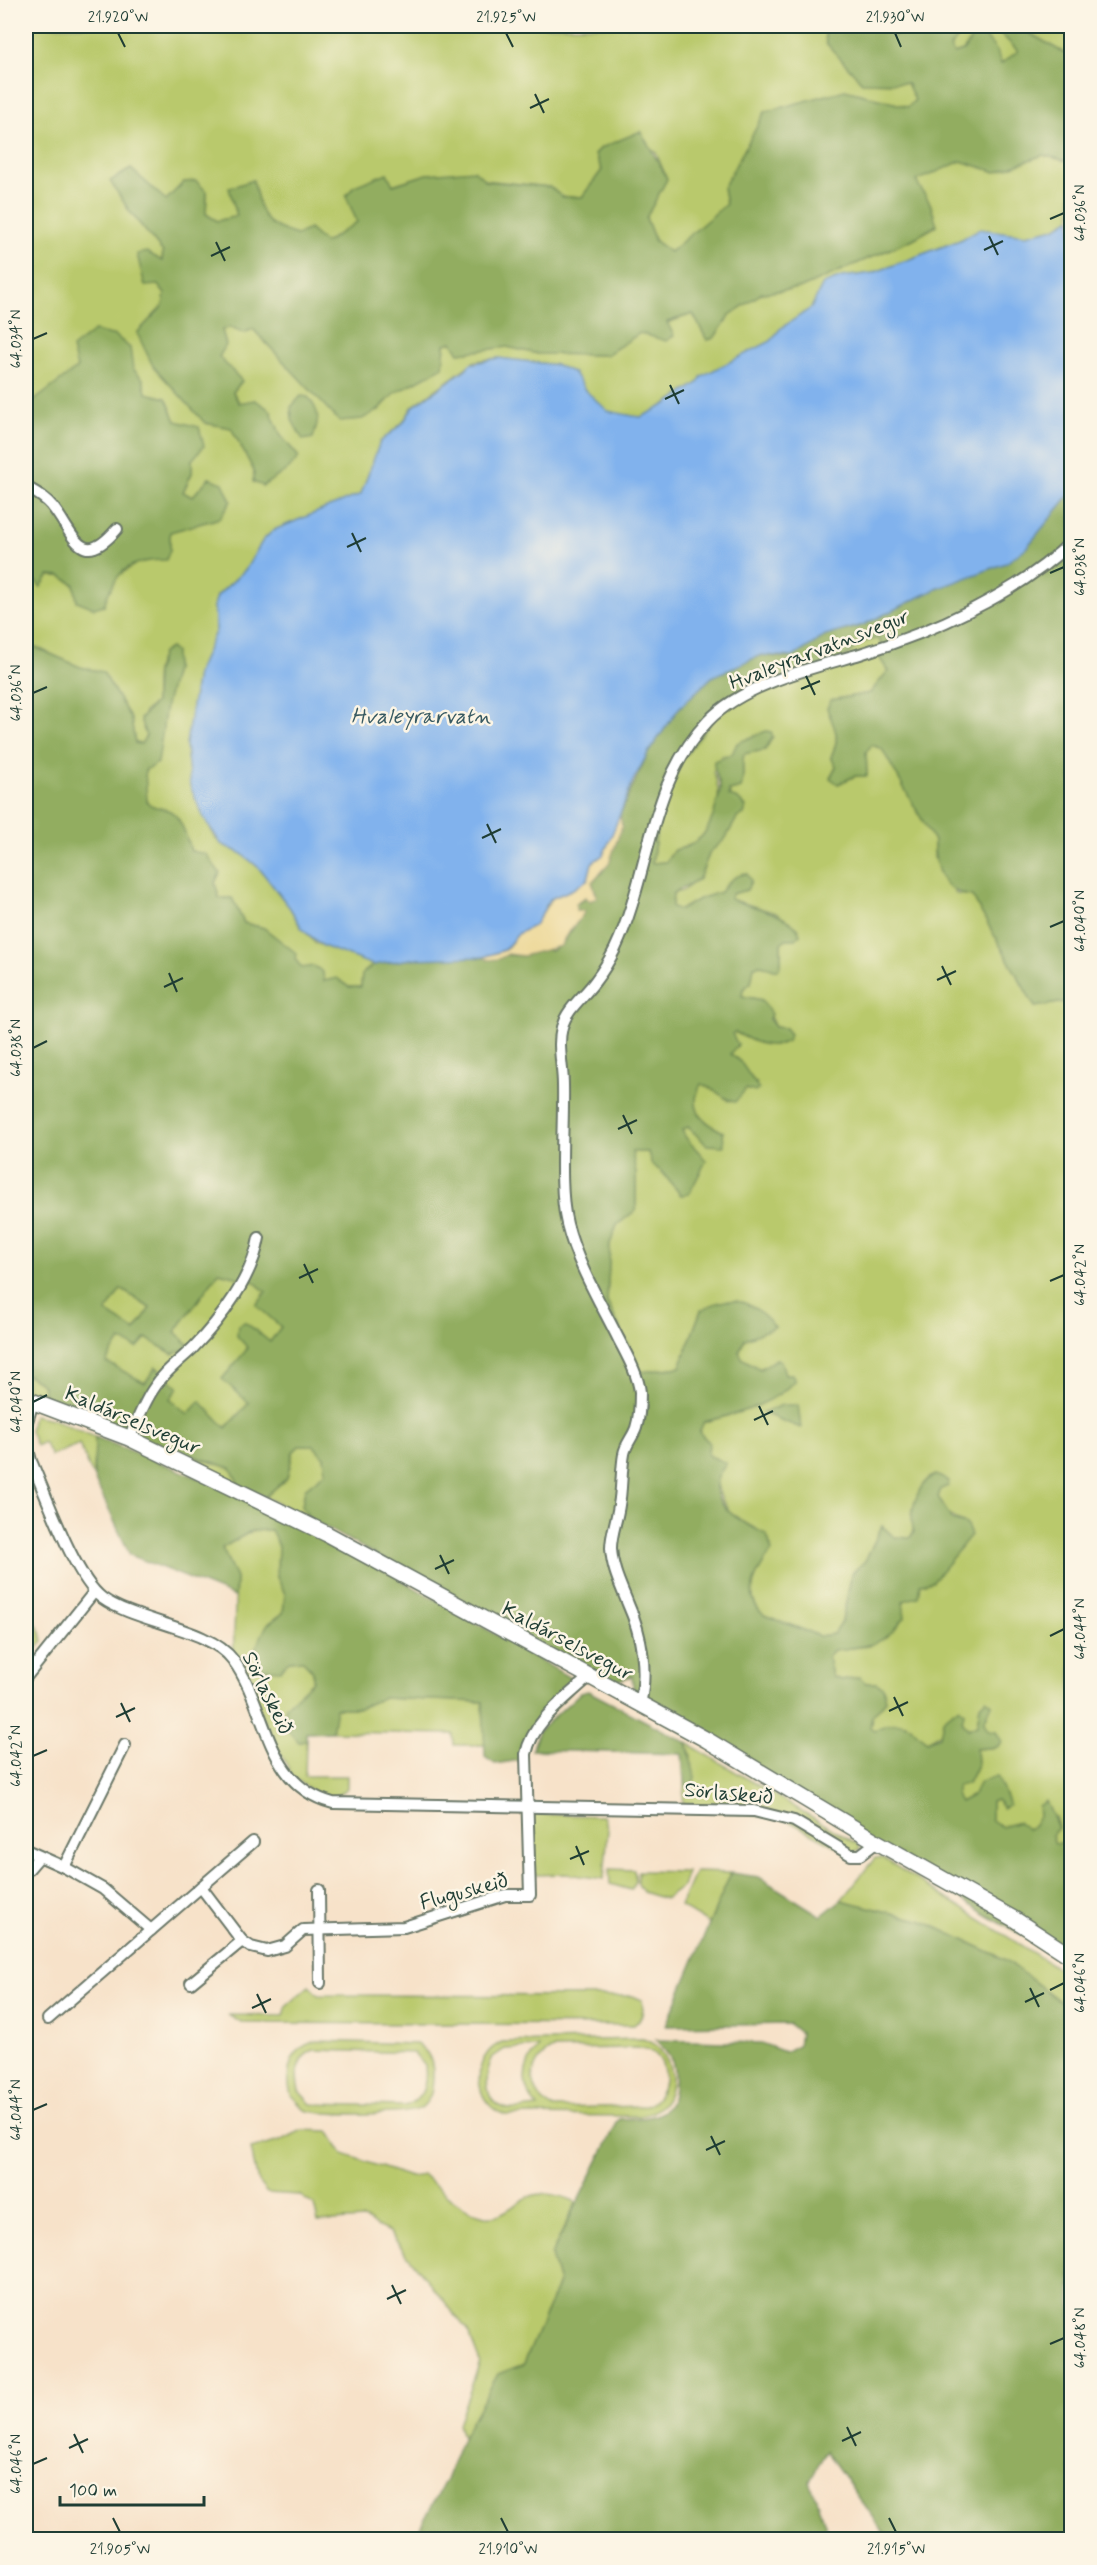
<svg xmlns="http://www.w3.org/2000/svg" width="1097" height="2565" viewBox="0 0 1097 2565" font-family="Mynerve,sans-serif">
  <rect width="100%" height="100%" fill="#fcf5e5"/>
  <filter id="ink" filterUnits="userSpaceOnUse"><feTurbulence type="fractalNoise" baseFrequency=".0167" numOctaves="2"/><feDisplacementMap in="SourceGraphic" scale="12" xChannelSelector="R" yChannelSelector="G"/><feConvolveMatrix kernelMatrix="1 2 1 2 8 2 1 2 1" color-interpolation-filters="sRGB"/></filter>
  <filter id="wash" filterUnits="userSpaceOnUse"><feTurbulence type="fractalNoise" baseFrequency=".008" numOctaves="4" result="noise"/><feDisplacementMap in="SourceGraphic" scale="24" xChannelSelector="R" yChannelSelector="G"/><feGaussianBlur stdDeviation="1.35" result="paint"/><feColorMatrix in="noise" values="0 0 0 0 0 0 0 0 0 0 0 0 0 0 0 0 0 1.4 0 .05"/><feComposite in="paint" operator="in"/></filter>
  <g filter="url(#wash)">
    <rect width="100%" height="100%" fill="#f7e2c9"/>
    <g fill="#b9c96c" stroke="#6c8350" stroke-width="1.5" fill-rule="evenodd">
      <path d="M26 26H824L826 43 862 82 907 83 915 100 909 107 845 90 727 204 670 252 655 241 646 218 667 179 656 153 647 144 601 148 595 154 602 170 582 197H562L550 187 427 174 392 185 387 173 346 196 358 222 325 243 275 229 262 216H237L217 221 206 214 207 192 184 182 166 201 131 169 111 181 130 212 163 252 158 285 165 294 163 306 137 333 205 423 231 427 254 471 298 456 281 436 270 410 255 400 240 403 233 392 242 381 219 357 222 330 231 327 244 333 253 329 339 420 378 411 395 393 443 367 445 344 453 342 459 353 507 347 538 354 606 355 640 332 693 314 707 340 714 338 730 315 762 293 801 288 913 239 937 226 930 203 915 181 961 161 996 172 1043 155 1071 162V218L1055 228 1026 235 979 229 960 240 873 273 842 277 823 284 811 308 780 329 771 341 702 376 698 383 655 411 641 417 625 416 608 412 585 390 574 373 557 365 498 358 475 361 413 406 403 422 380 442 361 494 274 530 263 540 246 569 217 596 214 606 216 630 197 674 186 744 190 786 215 838 221 844 242 854 259 868 290 908 300 926 316 943 373 965 362 974 361 987H349L324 981 302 968 264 928 244 923 232 898H219L215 883 191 851 179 820C170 816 151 811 147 801 134 761 176 698 174 652L170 648C152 659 155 684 155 703L144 712 146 736 141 744 135 743 131 719 103 673 80 667 26 643V577L61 576 104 605 112 580 142 560 170 550V532L220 518 209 478 192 497 183 492 192 473V460L166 398 146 393 143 379 133 369 78 368 26 407Z"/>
      <path d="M888 26H931L890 36Z"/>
      <path d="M938 26H993L1019 51 1000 64 963 51 953 54 950 47 954 31Z"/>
      <path d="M1017 26H1071V57Z"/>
      <path d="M878 638 882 646 879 657 888 671 870 693 831 700C829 726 844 730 831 757L837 767 838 784 856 776H867L866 752 872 745 882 749 934 841V858L956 894 972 896 1035 1007 1071 1001V1850L1065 1842 1055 1845 1052 1835 1058 1827 1055 1817 1039 1816 1033 1827 1026 1829 1018 1822 1002 1827 991 1820V1802L1006 1794 973 1795 960 1802 956 1795 957 1786 968 1783 977 1765 976 1749 997 1747 996 1731H987L984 1722 992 1704 986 1699 980 1705 977 1725 968 1729 962 1721 927 1741 919 1737 911 1726 881 1727 874 1731 870 1727 872 1716 886 1700 876 1683H866L859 1677 841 1680 832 1677 828 1656 834 1650 869 1646 966 1524C951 1519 945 1512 938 1497L941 1488 936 1475C908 1485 921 1519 910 1538L894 1537 882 1526 865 1561 852 1573 842 1621 834 1634 820 1636 764 1615C740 1596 758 1570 771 1551L767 1535C724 1512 719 1508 713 1458L708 1455 699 1432 704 1422 750 1409 785 1374 776 1359 760 1369 743 1359 739 1352 745 1339 774 1327 701 1310 680 1367 642 1372 607 1302 610 1244 617 1225 636 1210V1173L631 1152H648L652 1165 661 1171 681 1195 701 1153 687 1143 682 1130 688 1127 708 1145 723 1132C701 1121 688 1109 701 1083L717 1089 728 1101 757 1083C746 1075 742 1062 730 1054L732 1034 734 1032C756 1042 755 1045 781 1044L785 1028 775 1027 762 1000 742 996 743 989 751 983 753 966 781 964V943L799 929 776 913 730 899 732 894 751 881 747 874 743 873 721 892 699 899 680 911 672 907 673 893 682 891 699 879 710 852 725 839 737 818 729 791 741 788C745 776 741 766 743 753L721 756 713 772C728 803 710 845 674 850L666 862 652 863 658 821 682 760 722 708 845 656 863 642Z"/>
      <path d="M219 1272 235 1276 246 1287 252 1280 266 1292 257 1305 281 1327 270 1342 245 1322 249 1403 225 1428 200 1402 188 1414 170 1399 178 1387 156 1367 145 1383 105 1362 120 1339 146 1338 173 1354 188 1344 175 1332Z"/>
      <path d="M121 1289 150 1308 135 1331 105 1312Z"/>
      <path d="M26 1374 42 1384 48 1408 26 1399Z"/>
      <path d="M33 1415 53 1419 95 1437 94 1478 79 1444 51 1456 44 1442 36 1446 30 1431Z"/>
      <path d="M153 1443H160L169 1450 231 1468 239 1485Z"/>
      <path d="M299 1446H314L324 1457 326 1472 305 1489 302 1506 310 1519 265 1497 287 1478 293 1452Z"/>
      <path d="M271 1529 278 1544 277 1577 285 1594 283 1613 267 1625 289 1661 302 1660 313 1671V1681L286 1707 299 1742 306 1741 305 1776H347V1788C331 1807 309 1789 293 1777L233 1662 236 1578 222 1548 252 1531Z"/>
      <path d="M27 1609 41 1632 43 1641C35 1650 34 1658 26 1667V1638L31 1632Z"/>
      <path d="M382 1698 483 1702 485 1745H454L453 1734 332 1732 335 1708H360Z"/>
      <path d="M687 1743 859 1845 860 1849 851 1854 787 1820 683 1806 684 1782 688 1787 691 1755Z"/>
      <path d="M534 1814 603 1816 608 1829 604 1879 566 1874 536 1875 529 1870 530 1819Z"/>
      <path d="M875 1858H883L1071 1977V2010L1006 1960 923 1921 841 1900Z"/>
      <path d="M609 1869 634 1870 636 1881 631 1890 610 1884Z"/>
      <path d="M638 1871 687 1872 682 1887 665 1899 643 1892 638 1884Z"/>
      <path d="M695 1872 731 1873 709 1924 680 1906Z"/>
      <path d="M309 1986 318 1995 633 1996 642 2000C644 2012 643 2017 634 2025L242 2023 228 2015 284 2016 287 2005Z"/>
      <path d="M643 2039C681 2051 681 2112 639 2116L506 2115C472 2105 470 2056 502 2042ZM539 2047C522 2066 519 2087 538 2107 528 2108 513 2111 504 2108 483 2102 485 2072 493 2057L505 2049ZM642 2048C672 2053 670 2096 646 2106L554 2108C526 2096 526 2061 553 2049Z"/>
      <path d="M317 2041 416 2044C428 2050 433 2060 433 2074 433 2088 432 2099 421 2108 409 2116 320 2115 305 2110L291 2095C284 2071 291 2047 317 2041ZM314 2050 414 2053 425 2066C427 2083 424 2100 405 2106L311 2104 299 2091C295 2075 297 2056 314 2050Z"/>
      <path d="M302 2130 329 2131 343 2154 410 2177 424 2175C439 2189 464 2212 485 2216 503 2219 516 2201 531 2196 544 2191 564 2196 576 2202L551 2255 559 2283 524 2364 498 2374 462 2438 458 2424 480 2362 468 2331 389 2232 363 2219 318 2222 314 2205 299 2195 267 2193 258 2182 251 2149 280 2141Z"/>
    </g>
    <g fill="#92ad60" stroke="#58754a" stroke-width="1.5" fill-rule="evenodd">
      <path d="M824 26H888L891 36 931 26 954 31 957 39 950 47 954 54 963 51 976 32 982 33 997 51 1001 64 1018 51 993 26H1017L1071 57V162L1043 155 996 172 961 161 916 181 930 203 937 225 913 239 801 288 762 293 730 315 714 338 707 340 693 314 667 322 674 336 666 341 640 333 606 355 538 354 507 347 459 353 452 342 445 344 443 367 395 393 377 411 362 419 339 421 253 329 244 333 231 327 222 330 226 345 219 357 242 381 233 392 239 403 255 400 270 410 281 436 299 457 289 469 263 486 253 482 254 471 231 428 205 423 153 366 137 333 163 306 165 294 158 285 145 286 137 254 147 252 162 261 163 252 130 212 110 181 131 169 166 200 184 182 196 181 207 192 206 214 217 221 237 216 229 188 253 180C262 215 260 224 297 235L309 229 325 243 357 222 346 196 354 186 387 173 393 185 427 174 474 170 486 181 550 187 562 197H582L602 170 595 154 601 148 641 131C649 148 660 162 667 179L646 218 655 241 670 252 726 204 723 188 765 112 845 90 908 107 915 100 907 83 862 82 826 43Z"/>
      <path d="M94 331 116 336 130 348 133 369 143 379 146 393 166 398 176 421 199 427 204 446 192 460V473L183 492 192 497 209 478 223 483 231 501 220 518 170 532V550L166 560C129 560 116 570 104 605L94 608 77 601 74 584 61 576 49 575 41 587 29 575 26 577V407L77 368 72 348Z"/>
      <path d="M301 396 308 397C321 413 319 419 313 438L303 440 292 420 291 407Z"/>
      <path d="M1071 493V1001L1035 1007 972 896C942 892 934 870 934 841L882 749 872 745 866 752 867 776H855L838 784 830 778 836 767 831 757C842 733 834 730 827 708L831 700 870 693 888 671 879 657 882 646 878 638 863 642 846 656 721 708 682 760 658 821 652 863 666 862 674 850C700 846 710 830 716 806 717 801 721 793 720 788 720 778 713 773 714 761L732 754 737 743 766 731 771 732 773 737 765 750 744 754C741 766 745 776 741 788L729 791V796L738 799 746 807 744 814 737 818 725 839 710 852 699 879 673 893 672 907 680 910 699 899 721 892C726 883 736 874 747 874L751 881 747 890 732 894 730 899C747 906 795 915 800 934L796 939H786L781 943V964L778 970 761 965 754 966 751 983 743 989 742 996 762 1000 771 1014 769 1019 775 1027 785 1028 790 1034 788 1041C767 1051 753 1041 735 1032L732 1034 738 1045 730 1054 740 1061 759 1089 755 1092 746 1089 735 1102C724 1100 715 1088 701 1084 688 1109 701 1121 723 1132L724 1146 707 1145 688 1127 682 1130C687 1144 698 1148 706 1161L689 1194 681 1195 661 1171 652 1165 648 1152H632L636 1173V1210L617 1225 610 1244 607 1302 642 1372 680 1367 701 1310C731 1293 753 1300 775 1327L745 1339 739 1352 743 1359 760 1369 777 1359 781 1361 785 1374H792L795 1380C773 1406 735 1414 704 1422L699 1432 709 1442 708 1455 726 1463C723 1469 716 1478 716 1484 715 1511 748 1525 767 1535L772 1551C758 1570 740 1596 764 1615L819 1636 834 1634 842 1621 852 1573 865 1561 882 1526 894 1537 910 1538 914 1532C908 1514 917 1482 936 1475L949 1481 948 1486 941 1489 938 1497 952 1520 966 1524 971 1535 933 1581 920 1584 918 1597 903 1601 905 1617C881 1648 871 1645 834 1650L828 1656 832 1677 841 1680 859 1677 866 1683H876L883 1687 886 1700 872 1716 870 1727 874 1730C885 1725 902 1718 912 1728 918 1733 920 1737 927 1741L940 1736 943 1720 959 1707 964 1712 962 1721 968 1729 977 1725 980 1705 986 1699 992 1704 984 1722 988 1730 996 1731 1002 1742 997 1747 976 1749 977 1765 968 1783 957 1786 956 1795 960 1802 973 1795 980 1782 997 1776 1009 1805 1003 1808 996 1800 991 1802V1820L1002 1827 1018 1822 1027 1829 1033 1827 1039 1816 1038 1806 1046 1801 1058 1828 1052 1835 1055 1844 1065 1842 1071 1850V1966C1042 1943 1008 1929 977 1909 868 1840 756 1774 645 1708L633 1688 632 1676 610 1683 310 1519 302 1506 305 1489 326 1472 324 1457 314 1446H299L293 1452 287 1478 265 1497 239 1485 231 1468 136 1437 140 1425 107 1429 48 1408 42 1384 26 1374V643L80 667 103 672 131 719 135 743 141 744 146 736 140 719 155 703 156 673 162 653 170 648 175 652V670L166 705 158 763 145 770 147 802C155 810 162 806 170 811 182 817 187 840 191 851L206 854 220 873 215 883 219 898H232L244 923 264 928 296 953 295 959 302 968 314 966 323 972 324 981 337 978 349 987H361L362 974 373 965 411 959 455 956 499 959 505 955 523 956 543 949 551 951 562 944 585 911 576 910V904L596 893 592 882 603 872 615 846 622 826 620 815 648 753 679 708 712 677 761 655 789 658 825 636 863 625 934 590 976 572 991 569 1026 548ZM219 1272 235 1276 247 1287 252 1280 266 1292 256 1305 281 1327 270 1342 245 1322 238 1325 237 1336 248 1348 222 1379 249 1403 226 1428 200 1401 188 1414 170 1399 178 1387 156 1367 145 1383 106 1362 120 1340 137 1348 146 1338 173 1354 185 1349 188 1344 175 1332ZM121 1289 150 1308 135 1331 106 1312Z"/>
      <path d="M782 1405H798L801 1428 763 1413Z"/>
      <path d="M95 1437C139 1454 183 1471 226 1490 346 1544 460 1614 574 1680L575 1687 525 1741 520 1760 495 1764 485 1757 483 1702 382 1698 360 1708H336L332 1732 306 1733V1741L299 1742 282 1725 286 1706 313 1681V1671L302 1660 289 1661 280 1670 263 1669 254 1651 267 1625 283 1613 285 1594 277 1577 278 1544 271 1530 251 1531 222 1548 236 1578 235 1597 130 1555 94 1478Z"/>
      <path d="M588 1691 687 1743 695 1777 693 1785 688 1787 684 1782 682 1754 532 1750 539 1731 580 1693Z"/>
      <path d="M731 1873 759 1877 821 1916 841 1900 923 1921 1006 1960 1071 2010V2539H888L826 2451 810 2481 830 2539H414L446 2479 462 2438 498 2374 524 2364 559 2283 551 2255 619 2119C648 2118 672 2120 674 2086 676 2060 671 2058 656 2040L761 2043 785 2052 798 2045 800 2033 789 2024 666 2026Z"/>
    </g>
    <path fill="#eeda9e" stroke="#868c69" stroke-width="1.5" d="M620 815 622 826 609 864 592 882 597 897 590 901 585 897 576 904V910L585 911C578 925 565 932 561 946L523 956 508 954 499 959 488 960 483 957 505 950 519 933 535 925 551 899 573 889 588 879 592 863 603 855Z"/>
    <path fill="#81b2ed" stroke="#507890" stroke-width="1.5" d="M1071 218V493L1026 548 1006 563 934 590 863 625 825 636 793 657 761 655 712 677 679 708 648 753 633 781 609 842 603 855 592 863 588 879 573 889 550 899 535 925 519 933 504 950 483 957 411 959 373 965 323 946 303 930 290 908 259 868 242 854 221 844 204 818 190 786 186 744 197 674 216 630 214 606 217 596 246 569 263 540 274 530 361 494 380 442 403 423 413 407 466 369 470 364 498 358 557 365 574 373 585 390 608 411 633 416 641 417 665 405 698 383 702 376 771 341 780 329 811 308 823 284 842 277 873 273 960 240 979 229 1026 235 1055 228Z"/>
  </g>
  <g filter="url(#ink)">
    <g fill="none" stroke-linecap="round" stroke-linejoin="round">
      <defs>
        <g id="street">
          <path d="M26 487C35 492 45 497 52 506 74 533 80 572 117 529"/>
          <path d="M26 1425 33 1402"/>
          <path d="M129 1438C137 1422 144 1402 154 1388 164 1372 179 1361 193 1348 221 1319 252 1278 259 1238"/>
          <path d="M26 1442 31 1461C46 1495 75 1578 102 1598 135 1622 210 1628 233 1660 269 1709 264 1785 333 1803L754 1811 794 1821 851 1855H860L877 1842"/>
          <path d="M26 1677 94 1592"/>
          <path d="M640 1704C648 1671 642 1635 628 1604 621 1586 612 1569 611 1548 611 1534 617 1520 619 1505 622 1489 621 1471 624 1454 625 1445 633 1437 636 1428 640 1416 640 1404 640 1392 638 1374 626 1354 618 1338 600 1302 577 1264 567 1224 558 1188 564 1125 563 1085 563 1066 557 1046 562 1027 567 1008 585 996 596 980 603 971 610 959 615 949 651 873 647 785 708 721 743 684 812 668 860 654 930 633 1020 593 1072 541"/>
          <path d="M26 1850 64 1867 103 1889 151 1930"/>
          <path d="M64 1867 125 1745"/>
          <path d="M26 1872 39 1857"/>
          <path d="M201 1887 242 1941 251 1947 267 1951 285 1946 303 1930 404 1927 505 1895H530L526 1754C533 1720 567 1698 591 1675"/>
          <path d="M319 1890 320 1983"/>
          <path d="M191 1983 242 1941"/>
          <path d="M48 2019 253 1842"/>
        </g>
        <path id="secondary" d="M26 1399 129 1438 327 1534 707 1740 877 1842 1014 1919 1072 1957"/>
      </defs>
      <use href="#street" stroke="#6b7768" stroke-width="14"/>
      <use href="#secondary" stroke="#6b7768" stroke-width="18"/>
      <use href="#street" stroke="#fff" stroke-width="10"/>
      <use href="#secondary" stroke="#fff" stroke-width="15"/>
    </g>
  </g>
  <path fill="none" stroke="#1f3d34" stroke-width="2" d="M118 33 125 47M506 33 513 47M895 33 901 47M535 94 544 113M530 108 549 99M1050 219 1064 213M989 236 998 255M216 242 225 261M984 250 1003 241M211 256 230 247M33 339 47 333M670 385 679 404M665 399 684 390M352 533 361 552M347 547 366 538M1050 573 1064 567M806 676 815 695M801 689 820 681M33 693 47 687M487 824 496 843M482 838 501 829M1050 927 1064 921M942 966 951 985M169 973 177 992M937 980 956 971M164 987 183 978M33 1048 47 1041M623 1115 632 1134M618 1129 637 1120M304 1264 313 1283M299 1278 318 1269M1050 1281 1064 1275M33 1402 47 1395M759 1406 768 1425M754 1420 773 1411M440 1555 449 1574M435 1569 454 1560M1050 1636 1064 1629M894 1697 903 1716M121 1703 130 1722M889 1711 908 1702M116 1717 135 1708M33 1756 47 1750M576 1846 584 1865M570 1859 589 1851M1030 1988 1039 2007M1050 1990 1064 1983M257 1994 266 2013M1025 2002 1044 1993M252 2008 271 1999M33 2110 47 2104M711 2136 720 2155M706 2150 725 2141M392 2285 401 2304M387 2299 406 2290M1050 2344 1064 2338M847 2427 856 2446M74 2434 83 2453M842 2441 861 2432M69 2448 88 2439M33 2464 47 2458M113 2518 120 2532M501 2518 508 2532M889 2518 896 2532"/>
  <g text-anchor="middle" stroke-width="5" stroke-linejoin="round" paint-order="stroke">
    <g font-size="21" fill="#1f3d34" stroke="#fcf5e5">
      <text transform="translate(819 649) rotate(-21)" y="7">Hvaleyrarvatnsvegur</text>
      <text transform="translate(133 1420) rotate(23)" y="7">Kaldárselsvegur</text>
      <text transform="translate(568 1641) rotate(28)" y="7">Kaldárselsvegur</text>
      <text transform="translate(268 1693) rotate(64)" y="7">Sörlaskeið</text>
      <text transform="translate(729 1793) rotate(5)" y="7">Sörlaskeið</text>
      <text transform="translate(464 1891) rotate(-15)" y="7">Fluguskeið</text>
    </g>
    <g font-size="22" font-style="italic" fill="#385a62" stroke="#fcf5e5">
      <text x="421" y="723">Hvaleyrarvatn</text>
    </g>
  </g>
  <rect width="1097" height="2565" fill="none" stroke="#fcf5e5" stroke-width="66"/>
  <path d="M60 2496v9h144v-9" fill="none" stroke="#1f3d34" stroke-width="3"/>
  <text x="69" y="2496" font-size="18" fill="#1f3d34" stroke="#fcf5e5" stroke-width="4.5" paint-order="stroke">100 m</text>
  <rect x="33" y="33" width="1031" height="2499" fill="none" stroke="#1f3d34" stroke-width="2"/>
  <g font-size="15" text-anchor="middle" fill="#1f3d34">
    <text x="118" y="22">21.920°W</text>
    <text x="506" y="22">21.925°W</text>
    <text x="895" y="22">21.930°W</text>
    <text transform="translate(1080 213) rotate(-90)" y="5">64.036°N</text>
    <text transform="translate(16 339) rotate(-90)" y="5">64.034°N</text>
    <text transform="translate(1080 567) rotate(-90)" y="5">64.038°N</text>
    <text transform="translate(16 693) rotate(-90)" y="5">64.036°N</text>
    <text transform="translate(1080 921) rotate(-90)" y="5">64.040°N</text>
    <text transform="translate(16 1048) rotate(-90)" y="5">64.038°N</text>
    <text transform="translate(1080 1275) rotate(-90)" y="5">64.042°N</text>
    <text transform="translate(16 1402) rotate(-90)" y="5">64.040°N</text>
    <text transform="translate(1080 1629) rotate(-90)" y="5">64.044°N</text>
    <text transform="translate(16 1756) rotate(-90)" y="5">64.042°N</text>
    <text transform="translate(1080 1983) rotate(-90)" y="5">64.046°N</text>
    <text transform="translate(16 2110) rotate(-90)" y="5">64.044°N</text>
    <text transform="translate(1080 2338) rotate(-90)" y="5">64.048°N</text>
    <text transform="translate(16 2464) rotate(-90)" y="5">64.046°N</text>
    <text x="120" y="2554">21.905°W</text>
    <text x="508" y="2554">21.910°W</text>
    <text x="896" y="2554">21.915°W</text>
  </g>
</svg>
